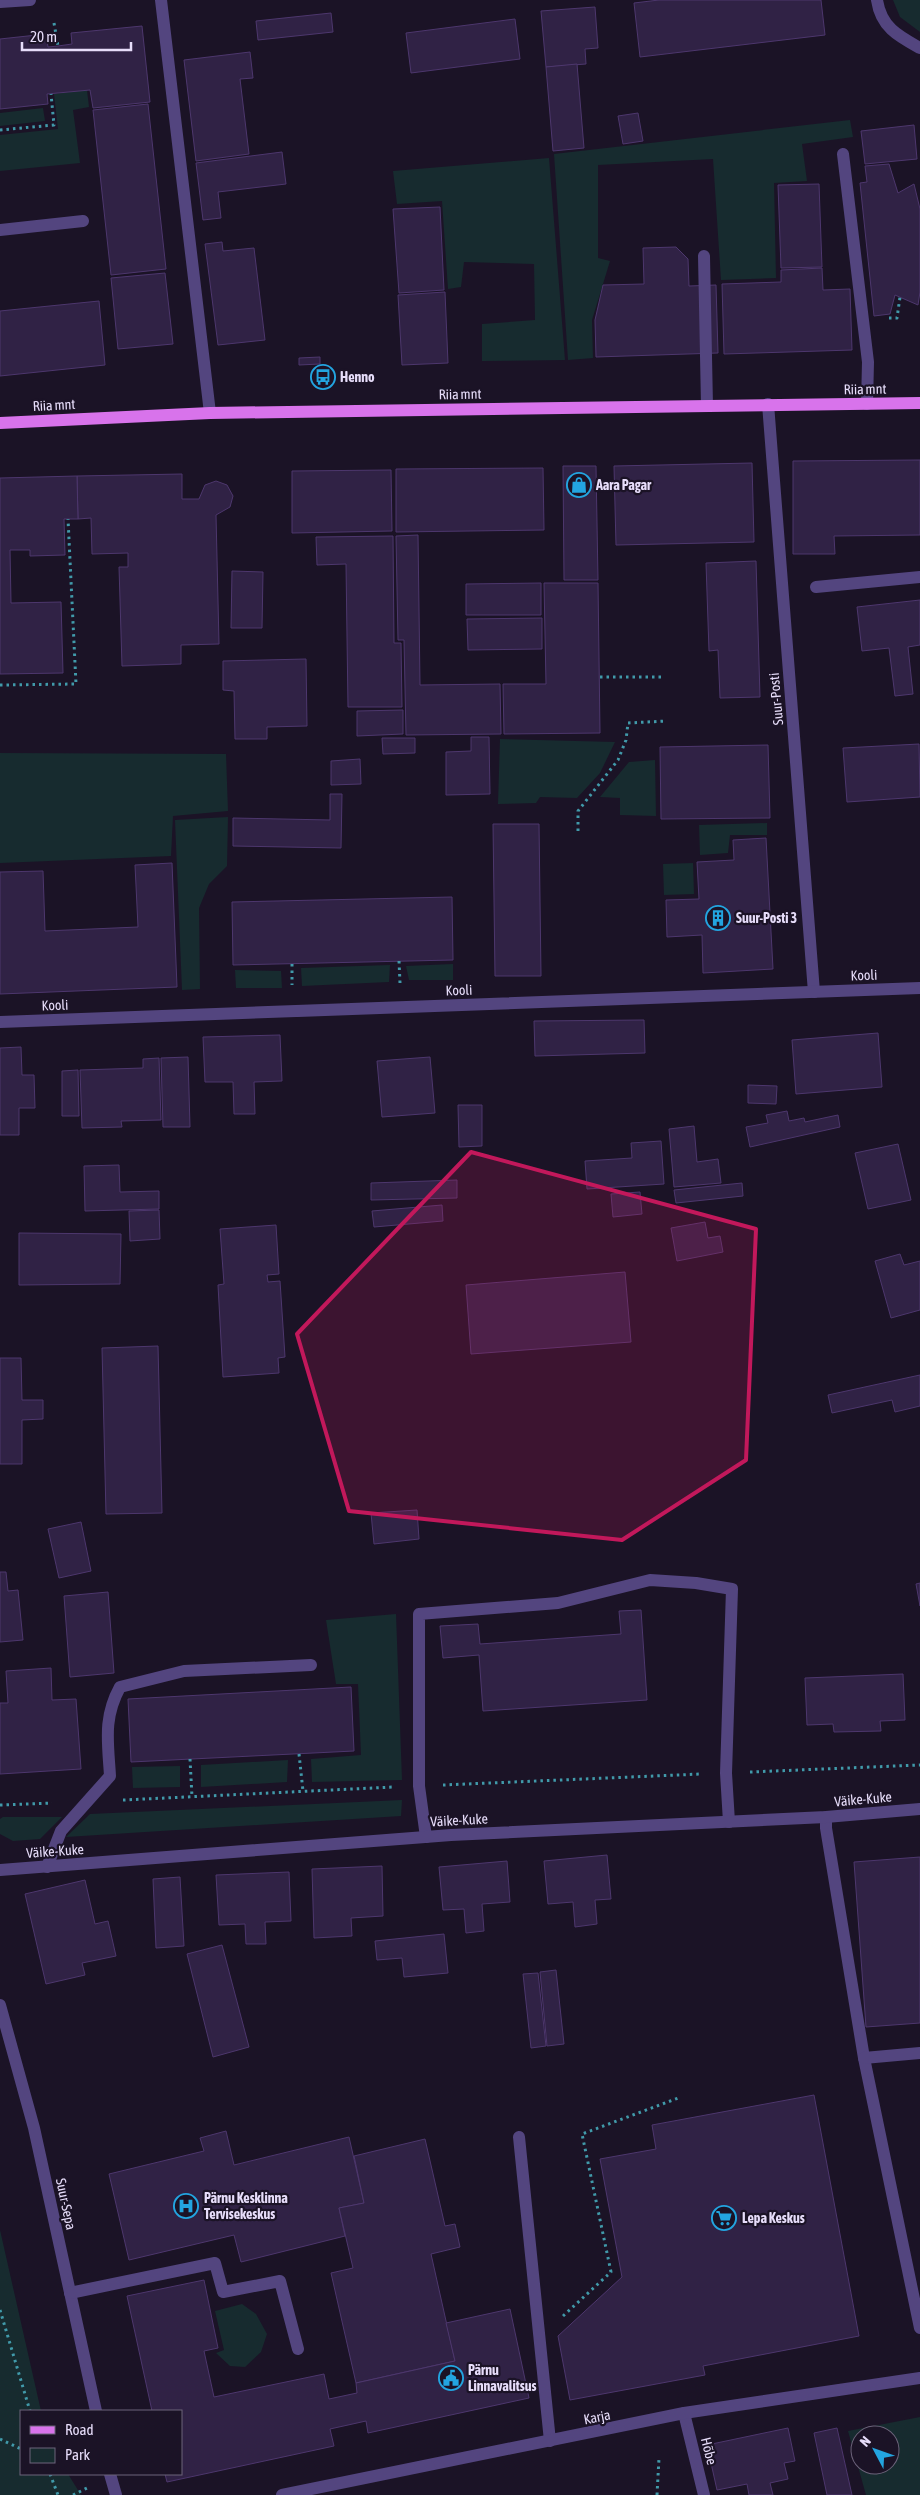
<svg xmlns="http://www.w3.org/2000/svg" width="920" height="2495" viewBox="0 0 920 2495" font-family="'Asap Condensed',sans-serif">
  <rect width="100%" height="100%" fill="#1b1326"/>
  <g fill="#172b2f" fill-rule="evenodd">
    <path d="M893 0H920V32L900 17Z"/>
    <path d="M87 90 89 107 73 110 80 163 0 171V135L58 129 54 94Z"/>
    <path d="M43 108 45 121 0 126V113Z"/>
    <path d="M850 120 853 137 802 144 807 181 774 183 776 278 721 280 713 159 598 165V258L610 261 592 320 593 358 568 360 554 154Z"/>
    <path d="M549 158 565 360 482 361V324L535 320 534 264 464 262 461 287 448 289 442 201 397 204 393 171Z"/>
    <path d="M500 739 615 742 600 773 577 798 540 797 536 803 498 804Z"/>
    <path d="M0 753 226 754 228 811 173 816 171 856 0 863Z"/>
    <path d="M655 760 656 816 620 815V798L600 797 629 762Z"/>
    <path d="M228 817 227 866 209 884 199 908 200 989 182 990 175 820Z"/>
    <path d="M767 823V835H730L728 853 700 855 699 825Z"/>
    <path d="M693 863 694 894 664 895 663 864Z"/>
    <path d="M453 964V980H409L406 966Z"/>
    <path d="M390 965 389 982 302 986 301 968Z"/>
    <path d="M235 970 281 971 282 988H236Z"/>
    <path d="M396 1614 402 1780 312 1782 311 1759 361 1755 358 1684H336L326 1620Z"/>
    <path d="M288 1760 287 1782 201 1787V1765Z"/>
    <path d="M180 1766V1787L133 1788 132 1767Z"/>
    <path d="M402 1800 401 1816 66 1837 90 1814Z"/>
    <path d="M3 1817H62L40 1839 13 1841 0 1834V1819Z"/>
    <path d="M0 2230 41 2411H21V2474H68L81 2495H0Z"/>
    <path d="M242 2304 256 2314 267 2334 261 2352 245 2367 230 2366 216 2353 224 2350 215 2311Z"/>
    <path d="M920 2417V2495H866L848 2431ZM860 2435H890V2465H860Z"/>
  </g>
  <g fill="#302245" stroke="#4d376d">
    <path d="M659 0H821L825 35 640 57 634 3Z"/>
    <path d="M595 7 598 48 585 49 586 64 546 67 541 11Z"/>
    <path d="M331 13 333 32 258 40 256 21Z"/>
    <path d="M515 19 520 59 411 73 406 33Z"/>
    <path d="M142 26 150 102 93 108 90 90 47 94 48 104 0 109V39L46 34 48 47 58 46 72 44 71 33Z"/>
    <path d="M250 52 253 78 240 79 249 154 196 161 184 60Z"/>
    <path d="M577 64 584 148 553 151 546 67Z"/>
    <path d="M148 104 166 269 111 275 93 110Z"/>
    <path d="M638 113 643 141 623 144 618 116Z"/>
    <path d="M914 125 917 159 865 164 861 131Z"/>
    <path d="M282 152 286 184 218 192 221 218 203 220 196 163Z"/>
    <path d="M889 164 898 193 914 184 920 209V292L918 305 895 295 890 314 874 316 860 183 867 182 865 166Z"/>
    <path d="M819 184 822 267 781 268 778 185Z"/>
    <path d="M440 207 444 290 399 293 393 209Z"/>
    <path d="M222 242 223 251 254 248 265 340 218 345 205 244Z"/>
    <path d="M676 247 688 259 689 286 716 285 718 353 596 357 595 320 603 285 644 284 643 248Z"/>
    <path d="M822 268 823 290 850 289 852 350 724 354 722 284 781 282V270Z"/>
    <path d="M165 273 173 344 118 349 111 278Z"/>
    <path d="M445 292 448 363 402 365 398 295Z"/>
    <path d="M99 301 105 365 0 376V311Z"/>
    <path d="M320 357V364L299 365V358Z"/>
    <path d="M920 460V535L834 536 835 554H793V461Z"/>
    <path d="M752 463 754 542 616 545 614 466Z"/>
    <path d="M563 466H596L598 580H564Z"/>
    <path d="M543 468 544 530 396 532V469Z"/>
    <path d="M391 470 392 531 292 533V471Z"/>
    <path d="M182 474V499H199L205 485 216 481 227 485 233 496 230 507 216 515 219 644 181 645V664L122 666 119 567H128V553L92 554 91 518 78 519 77 476Z"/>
    <path d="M77 476 78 519H64L65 555 30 556V550H10L11 603 61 602 63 673 0 674V478Z"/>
    <path d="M418 535 420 685 500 684 501 734 406 735 404 640H398L396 536Z"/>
    <path d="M393 536 394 643H401L402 707H348L346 564 317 565 316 537Z"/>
    <path d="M756 561 760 697 720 698 718 650 709 651 706 563Z"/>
    <path d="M232 571 263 572 262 628H231Z"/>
    <path d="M541 583V615H466V584Z"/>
    <path d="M544 583H598L600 733 504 734 503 684H546Z"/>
    <path d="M920 600V645L908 647 913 694 895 696 889 648 862 651 857 607Z"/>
    <path d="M542 618V649L468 650 467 619Z"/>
    <path d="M306 659 307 726 267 727V739H235L234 691 223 690V661Z"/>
    <path d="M403 710V734L357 736V711Z"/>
    <path d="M471 737H489L490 794 446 795V752L471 751Z"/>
    <path d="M382 738H415V753L383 754Z"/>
    <path d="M919 744 920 797 847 802 843 748Z"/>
    <path d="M768 745 770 818 661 819 660 747Z"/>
    <path d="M360 759 361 784 331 785V761Z"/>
    <path d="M330 794H342L341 848 233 846V818L330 820Z"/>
    <path d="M493 824H539L541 976H495Z"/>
    <path d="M766 838 773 969 703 973 702 935 667 937 666 900 699 899 697 862 734 860 733 840Z"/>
    <path d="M172 863 177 987 0 994V872L43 871 45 931 138 927 135 865Z"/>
    <path d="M452 897 453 960 233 965 232 902Z"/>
    <path d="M644 1020 645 1053 535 1056 534 1021Z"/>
    <path d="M878 1033 882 1087 796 1094 792 1040Z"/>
    <path d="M280 1035 282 1081 254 1082 255 1114H234L233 1082H205L203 1037Z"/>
    <path d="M21 1047 22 1075H34L35 1108H19V1135H0V1048Z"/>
    <path d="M188 1057 190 1127H163L161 1058Z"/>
    <path d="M430 1057 435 1113 382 1117 377 1061Z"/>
    <path d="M159 1058 161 1120 121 1121 122 1127 82 1128 80 1070 143 1068V1059Z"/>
    <path d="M78 1070 79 1116H62V1071Z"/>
    <path d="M748 1085 777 1086 776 1104 748 1103Z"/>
    <path d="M458 1105H482V1146L459 1147Z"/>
    <path d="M787 1111 789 1121 804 1118 805 1122 838 1115 840 1127 750 1147 746 1127 768 1123 766 1115Z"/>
    <path d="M694 1126 697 1162 718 1159 721 1183 674 1187 669 1129Z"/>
    <path d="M661 1141 664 1184 587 1189 585 1161 632 1158 631 1143Z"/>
    <path d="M898 1144 911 1200 868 1209 855 1153Z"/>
    <path d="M119 1165 120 1192 159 1191V1209L85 1211 84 1166Z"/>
    <path d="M457 1180V1198L371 1200V1183Z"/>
    <path d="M742 1183 743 1196 676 1203 674 1190Z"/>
    <path d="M640 1192 642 1214 613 1217 611 1194Z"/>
    <path d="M442 1205 443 1221 374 1227 372 1211Z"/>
    <path d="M159 1210 160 1239 130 1241 129 1211Z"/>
    <path d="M705 1222 708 1238 720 1236 723 1252 677 1261 671 1228Z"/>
    <path d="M276 1225 279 1274 267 1275 268 1282 280 1281 285 1357 278 1358 279 1373 223 1377 218 1285 224 1284 220 1229Z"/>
    <path d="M19 1233 121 1234 120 1284 19 1285Z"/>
    <path d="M900 1254 904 1265 920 1261V1310L891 1318 875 1261Z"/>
    <path d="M625 1272 631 1342 471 1354 466 1285Z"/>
    <path d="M158 1346 162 1513 106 1514 102 1348Z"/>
    <path d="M0 1358H21L22 1400H43V1419L22 1420V1464H0Z"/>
    <path d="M920 1375V1406L895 1412 892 1400 832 1413 828 1395Z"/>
    <path d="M417 1510 419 1539 374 1544 371 1513Z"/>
    <path d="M81 1522 91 1571 59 1578 48 1529Z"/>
    <path d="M0 1572H6L8 1591 18 1590 23 1640 0 1642Z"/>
    <path d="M920 1583V1606L916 1584Z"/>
    <path d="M108 1592 114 1673 70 1677 64 1596Z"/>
    <path d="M641 1610 647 1700 483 1711 479 1655 443 1658 440 1626 478 1624 480 1644 621 1634 619 1611Z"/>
    <path d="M51 1668 52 1700 76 1699 81 1769 0 1774V1703H8L6 1671Z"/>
    <path d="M903 1674 905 1720 880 1721 881 1731 834 1732 833 1724 807 1725 805 1678Z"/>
    <path d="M351 1687 354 1751 131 1762 128 1699Z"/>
    <path d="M607 1855 611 1899 595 1900 597 1924 575 1927 573 1902 548 1904 544 1861Z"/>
    <path d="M920 1857V2023L866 2027 854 1862Z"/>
    <path d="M507 1861 510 1902 482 1904 484 1931 466 1933 464 1909 443 1910 439 1867Z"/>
    <path d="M382 1866 383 1916 351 1918 352 1936 314 1938 312 1869Z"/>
    <path d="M289 1872 291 1921 265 1922 266 1944H246L245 1924 219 1925 216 1875Z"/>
    <path d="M180 1877 184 1946 156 1948 153 1879Z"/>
    <path d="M85 1880 95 1924 108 1921 116 1956 82 1963 85 1975 46 1984 25 1894Z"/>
    <path d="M444 1934 448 1973 404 1977 402 1958 377 1960 375 1941Z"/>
    <path d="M222 1945 249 2047 213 2057 187 1954Z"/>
    <path d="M556 1970 564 2044 547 2046 540 1972Z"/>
    <path d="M538 1973 546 2046 531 2048 523 1974Z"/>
    <path d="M814 2095 859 2336 703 2366 705 2375 570 2400 558 2336 622 2277 600 2159 656 2149 652 2125Z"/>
    <path d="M226 2131 234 2165 349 2137 364 2203 339 2208 345 2236 241 2262 234 2235 129 2260 109 2174 204 2151 200 2138Z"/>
    <path d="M425 2139 445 2226 455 2224 460 2247 431 2254 455 2361 356 2383 331 2273 353 2268 339 2208 364 2203 354 2156Z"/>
    <path d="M204 2280 218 2348 204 2351 214 2397 324 2374 329 2399 357 2393 356 2383 455 2361 446 2323 510 2309 529 2398 368 2433 366 2421 330 2429 334 2446 167 2482 165 2474H181V2411H152L127 2296Z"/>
    <path d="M788 2428 795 2461 784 2463 788 2479 770 2483 773 2495H749L747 2484 717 2490 707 2445Z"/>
    <path d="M837 2428 852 2495H827L814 2433Z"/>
  </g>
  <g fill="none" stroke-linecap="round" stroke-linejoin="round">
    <g stroke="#419aaa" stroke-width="3" stroke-dasharray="2.5 4" stroke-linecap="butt">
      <path d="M54 23 58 46"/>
      <path d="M0 130 54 125 51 94"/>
      <path d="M889 318H897L900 297"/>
      <path d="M600 677H665"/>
      <path d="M0 685 76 684 68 519"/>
      <path d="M578 831V811L618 760 626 740 628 723 666 721"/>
      <path d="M399 961 400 983"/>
      <path d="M292 964V985"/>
      <path d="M299 1754 303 1791"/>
      <path d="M190 1759 192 1797"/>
      <path d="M750 1772 920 1765"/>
      <path d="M443 1785 701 1774"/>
      <path d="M123 1800 394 1787"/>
      <path d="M0 1805 52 1803"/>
      <path d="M0 2310 30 2411"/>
      <path d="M563 2316 611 2272 582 2134 681 2097"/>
      <path d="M0 2439 21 2449"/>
      <path d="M50 2474 58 2495"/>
      <path d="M73 2495 87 2488"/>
      <path d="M657 2495 659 2458"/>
    </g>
    <g stroke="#53457f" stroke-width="12">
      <path d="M161 0 210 413"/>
      <path d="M877 0C881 27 898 36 920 48"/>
      <path d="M0 2 30 0"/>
      <path d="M843 154 868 362 867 404"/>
      <path d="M0 230 83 221"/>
      <path d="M704 256 707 406"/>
      <path d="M768 404 814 992"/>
      <path d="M816 587 920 577"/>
      <path d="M0 1022 920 988"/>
      <path d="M826 1817V1828L864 2058 920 2328"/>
      <path d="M426 1837 419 1786V1614L558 1603 650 1580 696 1583 732 1589 726 1773 729 1822"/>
      <path d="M47 1867 61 1831 110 1776C108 1742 103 1718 120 1687L184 1671 311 1665"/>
      <path d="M0 1870 451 1835 826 1817 920 1809"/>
      <path d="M0 2005 34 2128 96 2411"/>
      <path d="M864 2058 920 2053"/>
      <path d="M519 2137 550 2441"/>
      <path d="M70 2293 215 2263 223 2292 280 2281 298 2349"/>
      <path d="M684 2413 704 2495"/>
      <path d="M110 2474 116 2495"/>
      <path d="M282 2495 684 2413 920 2378"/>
    </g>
    <path stroke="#d873eb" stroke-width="12" d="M0 423 210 413 920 403"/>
  </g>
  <path fill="#c2185b" fill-opacity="0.2" stroke="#c2185b" stroke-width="4" stroke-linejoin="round" d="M471 1152 756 1229 746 1460 622 1540 349 1511 297 1334Z"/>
  <defs>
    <symbol id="bus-ring" viewBox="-11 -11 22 22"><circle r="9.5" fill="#1b1326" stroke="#23a5e0" stroke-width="1.5"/><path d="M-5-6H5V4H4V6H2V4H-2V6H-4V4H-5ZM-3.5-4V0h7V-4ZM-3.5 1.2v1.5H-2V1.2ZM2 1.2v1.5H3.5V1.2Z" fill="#23a5e0"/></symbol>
    <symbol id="shop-ring" viewBox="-11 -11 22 22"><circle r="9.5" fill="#1b1326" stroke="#23a5e0" stroke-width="1.5"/><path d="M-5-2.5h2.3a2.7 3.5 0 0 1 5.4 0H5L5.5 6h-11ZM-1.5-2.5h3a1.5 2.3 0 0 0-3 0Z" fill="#23a5e0"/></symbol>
    <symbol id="building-ring" viewBox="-11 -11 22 22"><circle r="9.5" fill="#1b1326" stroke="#23a5e0" stroke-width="1.5"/><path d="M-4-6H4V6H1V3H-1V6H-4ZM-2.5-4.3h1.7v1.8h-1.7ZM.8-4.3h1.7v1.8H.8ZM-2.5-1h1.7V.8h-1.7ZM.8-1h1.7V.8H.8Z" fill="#23a5e0"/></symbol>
    <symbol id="hospital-ring" viewBox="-11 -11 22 22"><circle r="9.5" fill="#1b1326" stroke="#23a5e0" stroke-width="1.5"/><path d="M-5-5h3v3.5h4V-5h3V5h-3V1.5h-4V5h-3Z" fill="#23a5e0"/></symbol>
    <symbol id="supermarket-ring" viewBox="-11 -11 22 22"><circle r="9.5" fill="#1b1326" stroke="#23a5e0" stroke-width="1.5"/><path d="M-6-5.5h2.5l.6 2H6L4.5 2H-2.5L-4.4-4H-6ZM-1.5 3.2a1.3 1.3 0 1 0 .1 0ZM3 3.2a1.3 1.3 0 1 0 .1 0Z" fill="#23a5e0"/></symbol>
    <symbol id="civic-ring" viewBox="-11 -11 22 22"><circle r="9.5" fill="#1b1326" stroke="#23a5e0" stroke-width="1.5"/><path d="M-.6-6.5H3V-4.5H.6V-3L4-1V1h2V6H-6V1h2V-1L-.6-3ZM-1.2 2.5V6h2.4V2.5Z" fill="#23a5e0"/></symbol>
  </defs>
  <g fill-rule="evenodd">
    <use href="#bus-ring" x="309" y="363" width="28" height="28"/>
    <use href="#shop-ring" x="565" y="471" width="28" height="28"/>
    <use href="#building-ring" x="704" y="904" width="28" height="28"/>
    <use href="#hospital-ring" x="172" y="2192" width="28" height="28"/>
    <use href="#supermarket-ring" x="710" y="2204" width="28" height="28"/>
    <use href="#civic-ring" x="437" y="2364" width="28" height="28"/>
  </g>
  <g text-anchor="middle" stroke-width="4.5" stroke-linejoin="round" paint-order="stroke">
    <g font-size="14" font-weight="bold" fill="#e7ddfa" stroke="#1b1326" text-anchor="start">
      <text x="340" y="382">Henno</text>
      <text x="596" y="490">Aara Pagar</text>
      <text x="736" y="923">Suur-Posti 3</text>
      <text x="204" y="2203">Pärnu Kesklinna<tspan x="204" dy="16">Tervisekeskus</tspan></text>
      <text x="742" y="2223">Lepa Keskus</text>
      <text x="468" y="2375">Pärnu<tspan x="468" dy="16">Linnavalitsus</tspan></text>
    </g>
    <g font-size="14" fill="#e7ddfa" stroke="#1b1326">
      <text transform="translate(865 389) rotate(-1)" y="5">Riia mnt</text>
      <text transform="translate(460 394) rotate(-1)" y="5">Riia mnt</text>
      <text transform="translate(54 405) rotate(-3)" y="5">Riia mnt</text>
      <text transform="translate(776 699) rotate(-95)" y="5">Suur-Posti</text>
      <text transform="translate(864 975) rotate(-2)" y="5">Kooli</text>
      <text transform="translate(459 990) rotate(-2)" y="5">Kooli</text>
      <text transform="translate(55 1005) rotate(-2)" y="5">Kooli</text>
      <text transform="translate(863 1799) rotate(-5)" y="5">Väike-Kuke</text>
      <text transform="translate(459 1820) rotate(-3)" y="5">Väike-Kuke</text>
      <text transform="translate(55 1851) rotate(-4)" y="5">Väike-Kuke</text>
      <text transform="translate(66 2204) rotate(78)" y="5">Suur-Sepa</text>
      <text transform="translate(597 2417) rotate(-11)" y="5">Karja</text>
      <text transform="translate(709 2451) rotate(76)" y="5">Hõbe</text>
    </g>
  </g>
  <rect x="20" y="2410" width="162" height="65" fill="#1b1326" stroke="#6d647b"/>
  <rect x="30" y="2426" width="25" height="8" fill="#d873eb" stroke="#6d647b"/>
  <text x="65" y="2435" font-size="15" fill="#e7ddfa">Road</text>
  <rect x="30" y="2448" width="25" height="15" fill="#172b2f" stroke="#6d647b"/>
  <text x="65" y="2460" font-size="15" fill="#e7ddfa">Park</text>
  <g transform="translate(875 2450) rotate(311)"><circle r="24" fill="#1b1326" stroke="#6d647b"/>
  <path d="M0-4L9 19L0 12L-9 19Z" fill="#23a5e0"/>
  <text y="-8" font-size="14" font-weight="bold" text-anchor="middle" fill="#e7ddfa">N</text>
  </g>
  <path d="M22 42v8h109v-8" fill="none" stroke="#e7ddfa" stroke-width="2.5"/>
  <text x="30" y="42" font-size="15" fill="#e7ddfa" stroke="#1b1326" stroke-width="4" paint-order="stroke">20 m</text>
</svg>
